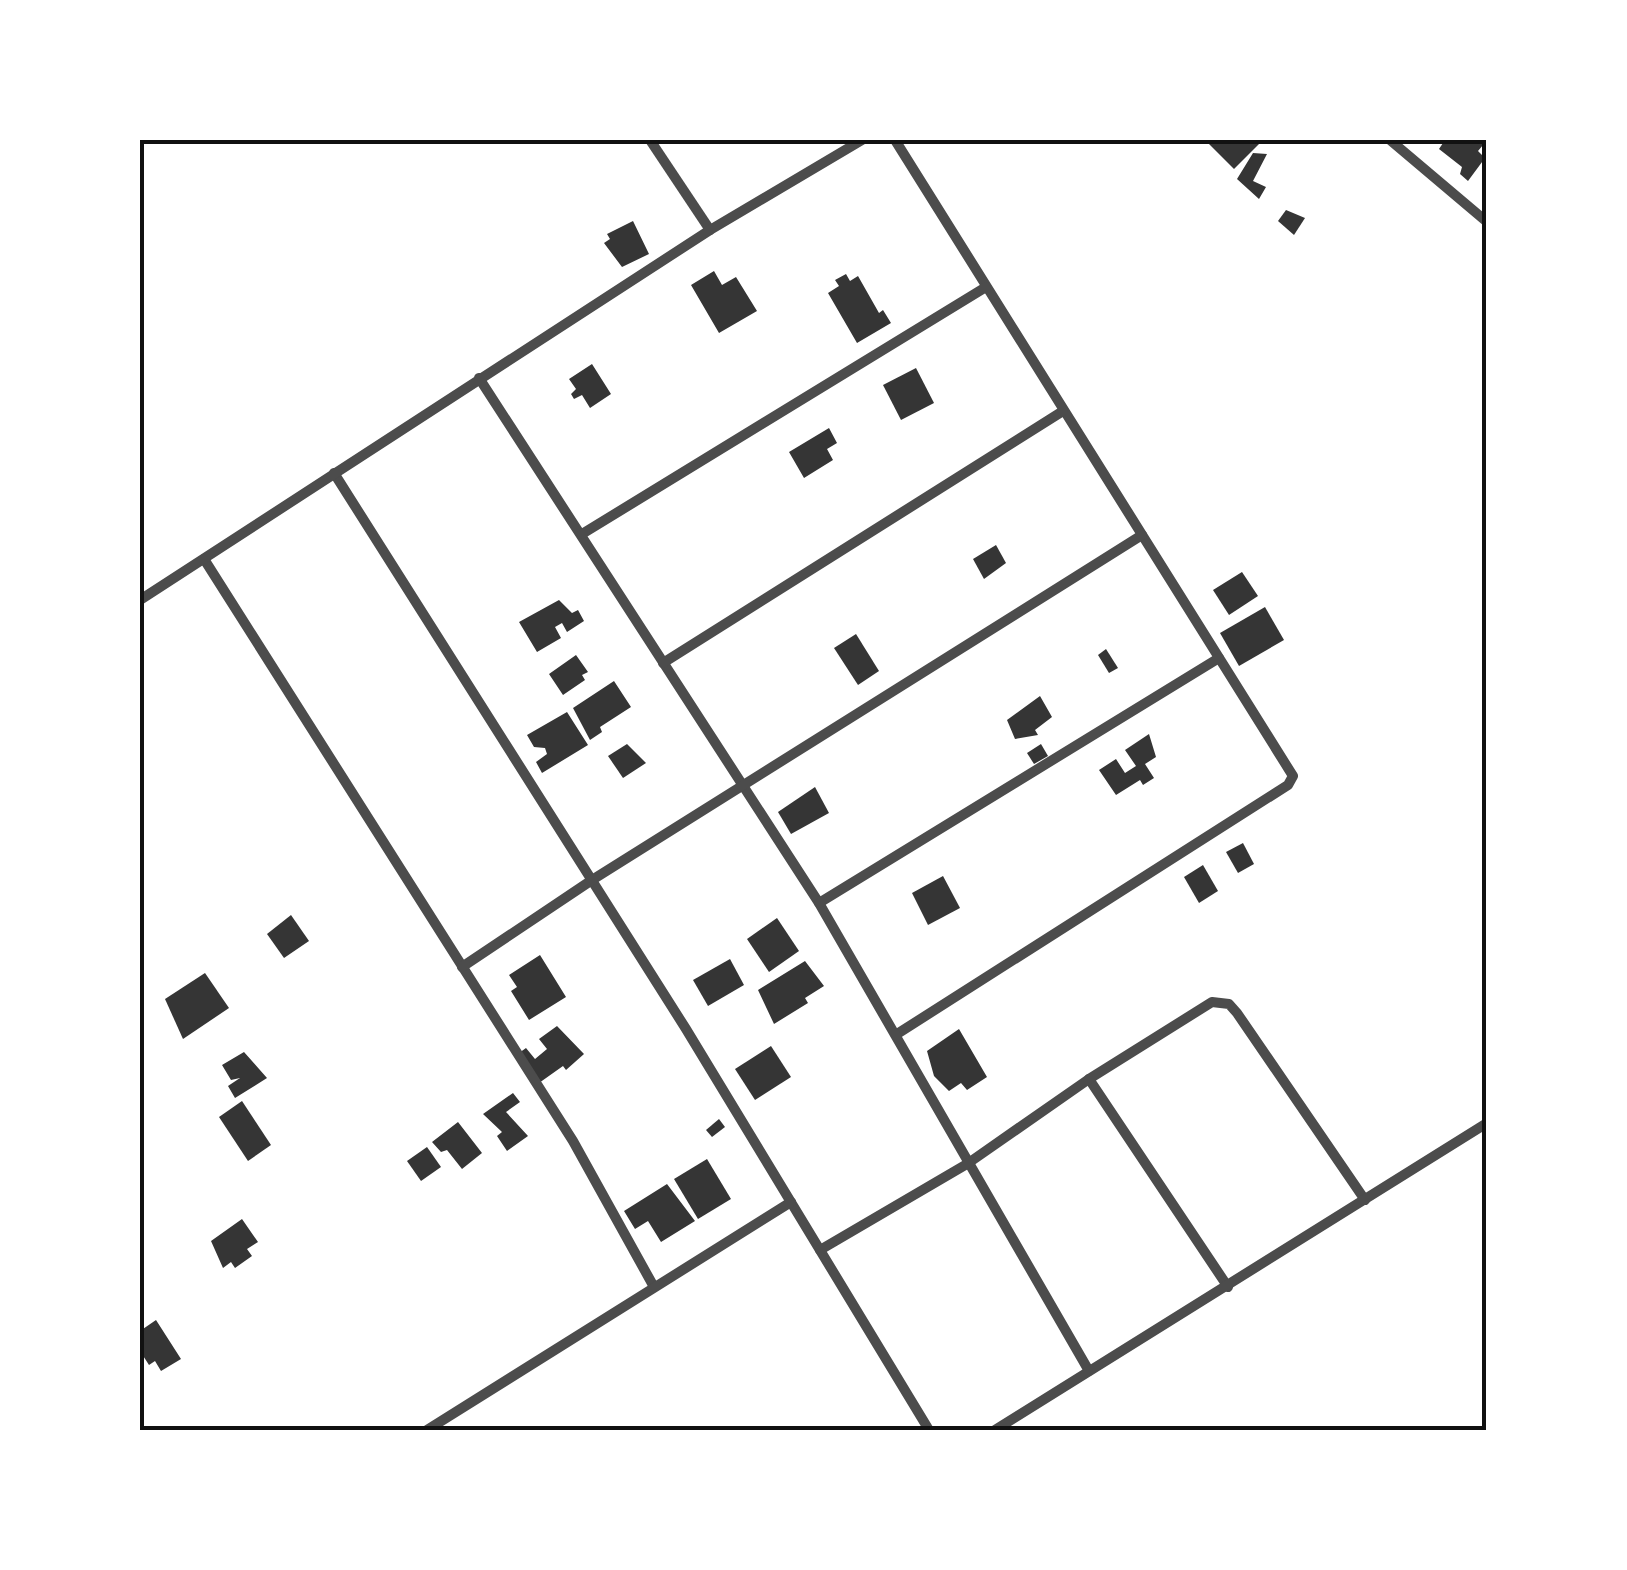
<svg xmlns="http://www.w3.org/2000/svg" width="1627" height="1570" viewBox="0 0 1627 1570" font-family="Rubik,sans-serif">
  <rect width="100%" height="100%" fill="#fff"/>
  <g fill="#353535">
    <path d="M1205 140H1263L1234 169Z"/>
    <path d="M1445 140H1477L1483 145 1478 151 1485 158 1468 181 1460 174 1462 167 1439 149Z"/>
    <path d="M1253 153 1267 154 1253 181 1266 187 1259 199 1237 179Z"/>
    <path d="M1286 210 1305 218 1294 235 1278 221Z"/>
    <path d="M633 221 649 254 622 267 604 243 610 239 607 234Z"/>
    <path d="M714 271 722 285 736 277 757 311 719 333 691 285Z"/>
    <path d="M846 274 850 281 858 276 879 313 883 310 891 323 857 343 828 293 839 286 835 280Z"/>
    <path d="M592 364 611 394 590 408 582 395 574 399 571 394 576 389 569 379Z"/>
    <path d="M916 368 934 403 901 420 883 385Z"/>
    <path d="M829 428 837 443 827 449 833 460 804 478 789 452Z"/>
    <path d="M996 545 1006 563 984 579 973 559Z"/>
    <path d="M1242 572 1258 596 1229 615 1213 590Z"/>
    <path d="M559 600 572 613 578 610 584 621 567 632 562 623 555 627 561 638 537 652 519 622Z"/>
    <path d="M1265 607 1284 640 1239 666 1220 633Z"/>
    <path d="M856 634 879 671 858 685 834 648Z"/>
    <path d="M1106 649 1118 668 1109 673 1098 655Z"/>
    <path d="M576 655 588 672 582 675 585 680 563 695 549 674Z"/>
    <path d="M614 681 631 707 600 727 602 732 590 740 573 708Z"/>
    <path d="M1040 696 1052 717 1035 730 1038 735 1015 739 1007 720Z"/>
    <path d="M567 712 588 745 542 773 536 762 547 754 545 748 534 747 527 735Z"/>
    <path d="M1149 734 1156 757 1145 764 1154 778 1143 785 1140 780 1116 795 1099 770 1116 759 1125 773 1136 766 1125 750Z"/>
    <path d="M627 744 646 763 623 778 608 756Z"/>
    <path d="M1041 744 1048 756 1034 764 1027 753Z"/>
    <path d="M815 787 829 813 791 834 778 812Z"/>
    <path d="M1243 843 1254 864 1238 873 1226 852Z"/>
    <path d="M1203 865 1218 891 1199 903 1184 877Z"/>
    <path d="M943 876 960 908 928 925 912 893Z"/>
    <path d="M291 915 309 941 284 958 267 934Z"/>
    <path d="M777 918 799 951 769 972 747 939Z"/>
    <path d="M540 955 566 997 529 1020 511 991 517 987 509 975Z"/>
    <path d="M730 959 744 985 708 1006 693 980Z"/>
    <path d="M805 961 824 986 805 998 808 1003 774 1024 758 990Z"/>
    <path d="M205 973 229 1008 183 1039 165 999Z"/>
    <path d="M557 1026 584 1054 566 1070 563 1066 539 1083 519 1053 526 1048 535 1059 547 1049 539 1039Z"/>
    <path d="M959 1029 987 1077 967 1090 961 1083 949 1091 934 1076 927 1051Z"/>
    <path d="M771 1046 791 1077 755 1100 735 1069Z"/>
    <path d="M244 1052 267 1078 235 1098 228 1086 240 1078 231 1080 222 1065Z"/>
    <path d="M513 1093 520 1102 506 1112 528 1136 507 1151 497 1136 502 1132 483 1114Z"/>
    <path d="M242 1101 271 1145 248 1161 219 1117Z"/>
    <path d="M719 1119 725 1127 712 1137 706 1130Z"/>
    <path d="M458 1122 482 1153 462 1169 447 1150 441 1152 432 1142Z"/>
    <path d="M427 1147 441 1167 421 1181 407 1161Z"/>
    <path d="M707 1159 731 1199 698 1219 674 1179Z"/>
    <path d="M667 1184 695 1221 661 1242 648 1221 635 1229 624 1211Z"/>
    <path d="M242 1219 258 1242 247 1249 252 1256 235 1268 231 1262 223 1268 211 1241Z"/>
    <path d="M156 1320 181 1359 161 1371 155 1361 149 1365 140 1351V1331Z"/>
  </g>
  <g fill="none" stroke-linecap="round" stroke-linejoin="round">
    <g stroke="#4c4c4c" stroke-width="10">
      <path d="M650 140 710 230"/>
      <path d="M895 140 1293 776 1288 785 897 1034"/>
      <path d="M1390 140 1487 222"/>
      <path d="M479 378 819 903 1089 1371"/>
      <path d="M334 473 686 1029 929 1430"/>
      <path d="M582 534 986 287"/>
      <path d="M204 559 573 1141 654 1287"/>
      <path d="M140 600 710 230 862 140"/>
      <path d="M663 663 1063 411"/>
      <path d="M819 903 1219 658"/>
      <path d="M462 967 592 880 1142 535"/>
      <path d="M1089 1079 1228 1287"/>
      <path d="M820 1250 967 1164 1089 1079 1212 1002 1229 1004 1237 1013 1365 1200"/>
      <path d="M427 1430 791 1202"/>
      <path d="M995 1430 1487 1123"/>
    </g>
  </g>
  <rect width="1627" height="1570" fill="none" stroke="#ffffff" stroke-width="285"/>
  <rect x="142" y="142" width="1342" height="1286" fill="none" stroke="#111" stroke-width="4"/>
</svg>
